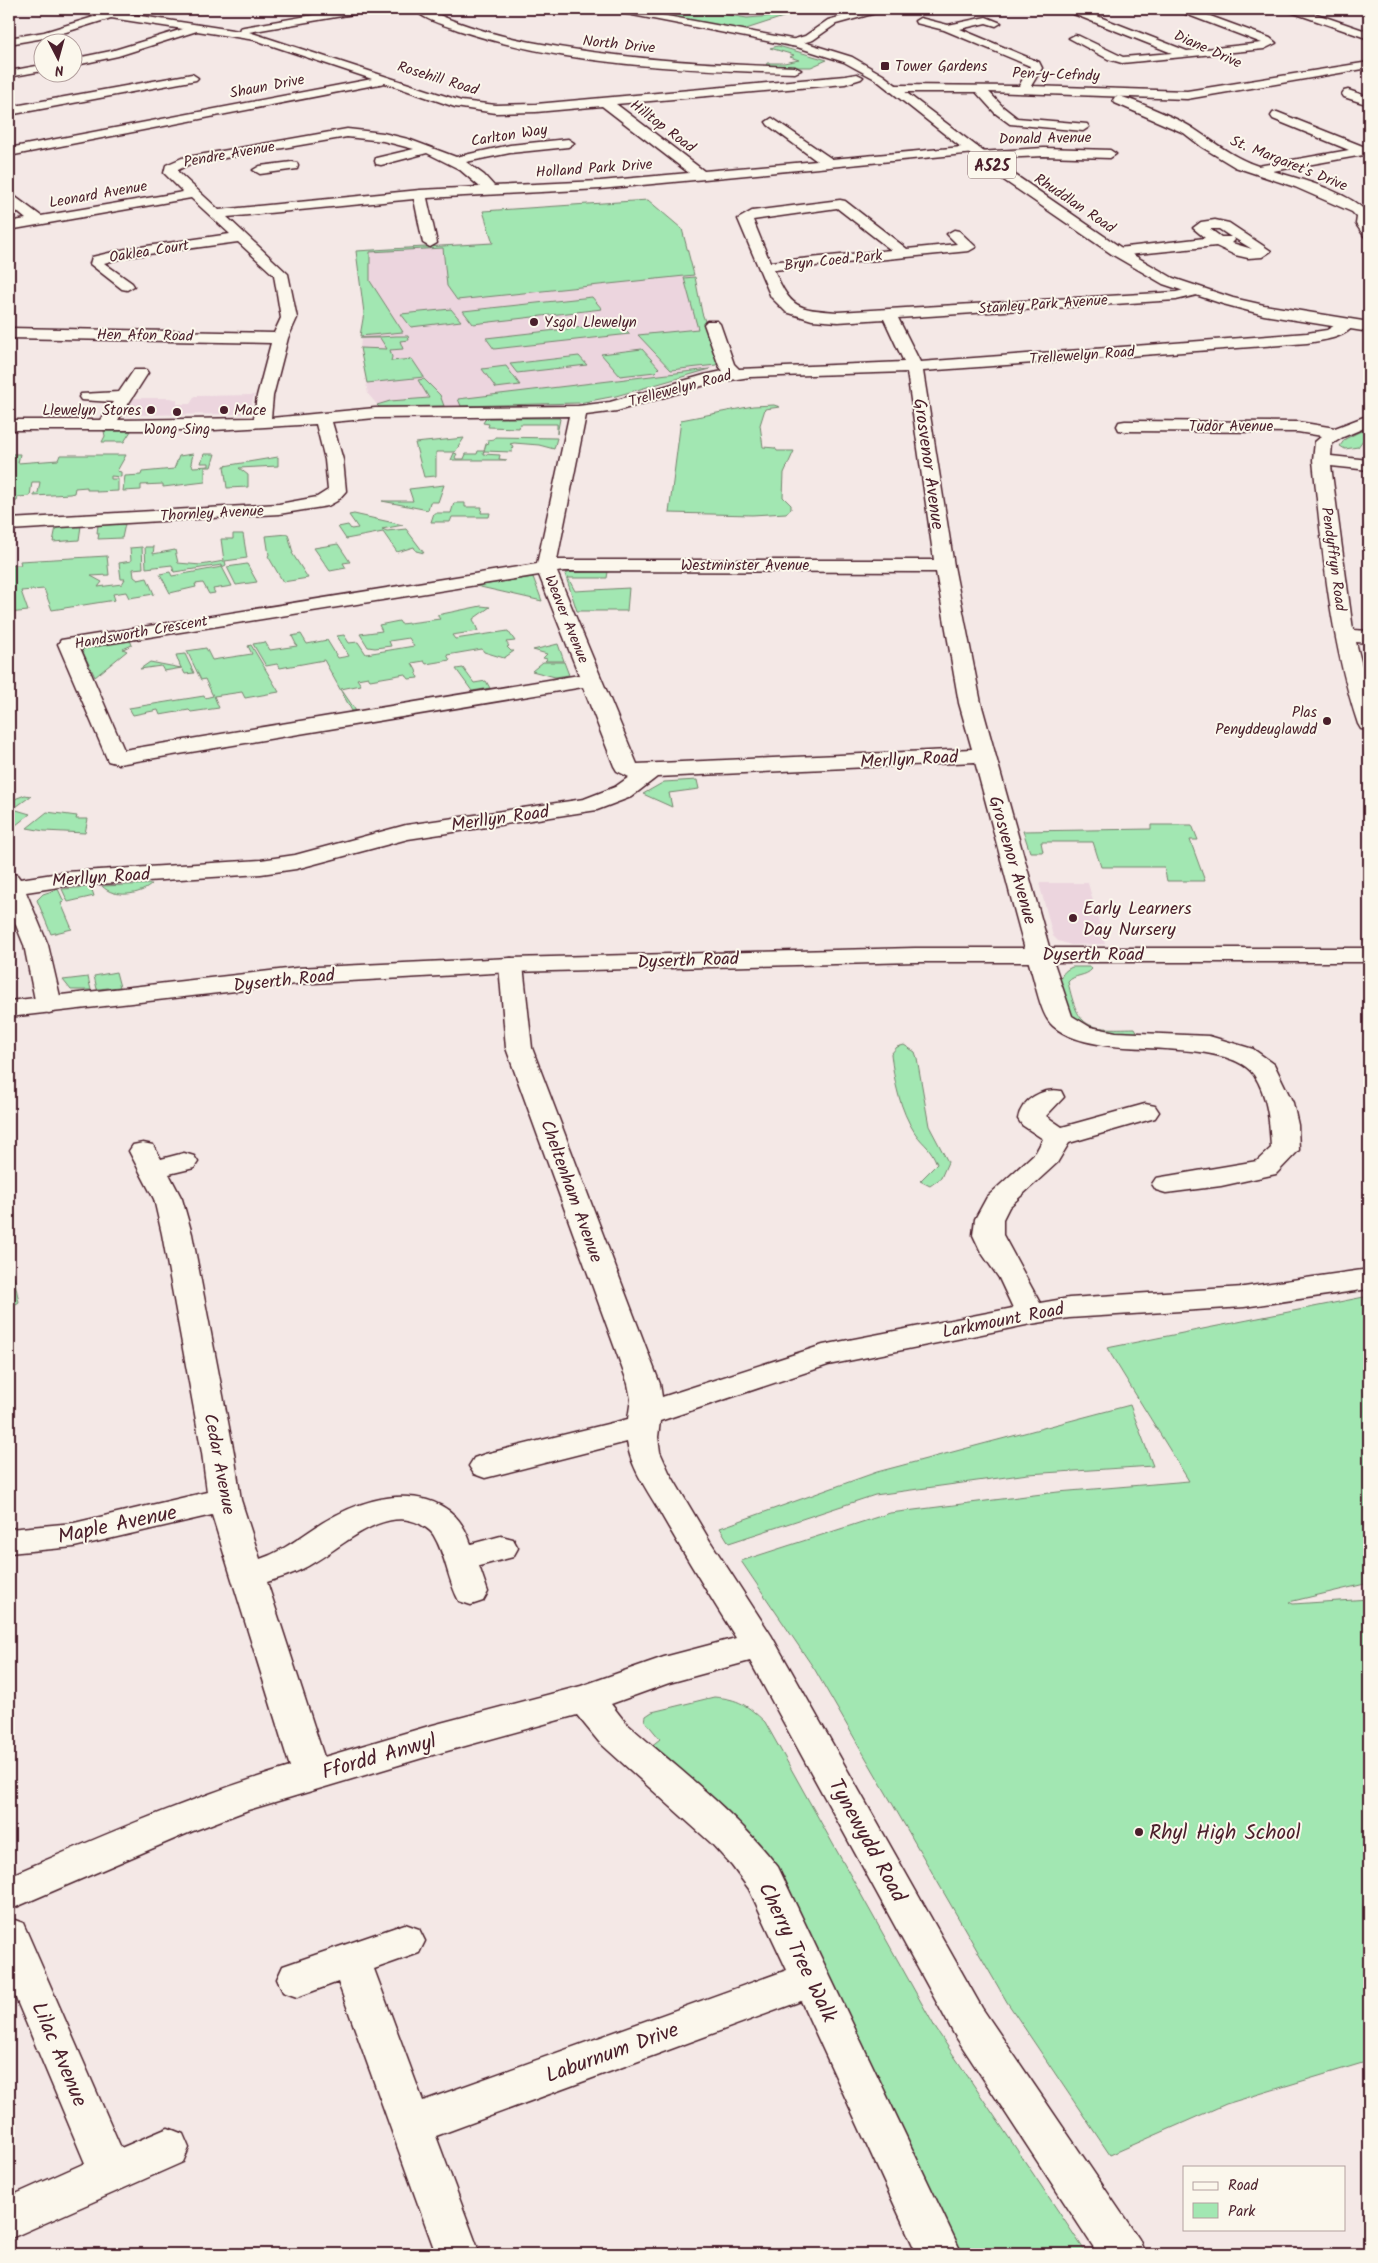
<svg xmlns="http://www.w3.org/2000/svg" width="1378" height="2263" viewBox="0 0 1378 2263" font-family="Kalam,sans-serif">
  <rect width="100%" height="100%" fill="#f4e8e6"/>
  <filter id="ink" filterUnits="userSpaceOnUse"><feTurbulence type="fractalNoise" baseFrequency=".02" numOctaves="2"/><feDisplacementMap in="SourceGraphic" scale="10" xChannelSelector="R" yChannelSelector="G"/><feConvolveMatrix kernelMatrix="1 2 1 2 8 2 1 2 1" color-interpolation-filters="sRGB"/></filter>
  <g filter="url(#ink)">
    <g fill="#ecd5de">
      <path d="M632 9H808L743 30Z"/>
      <path d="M682 229 702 313 720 362 707 372 670 380 598 400 558 405 379 407 368 394 360 348 364 313 356 251Z"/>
      <path d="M254 395 249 414 124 415 134 398H171L177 400V404H190L195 396Z"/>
      <path d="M1039 883H1088L1105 944 1071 945 1058 941 1053 936Z"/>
    </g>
    <g fill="#a2e7b2" stroke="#76836e">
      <path d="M676 9H693L747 18 773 16 795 9H808L743 30 667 16V12Z"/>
      <path d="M778 46 827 60 811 67H766L767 63H784L799 60 790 57 794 55 770 48Z"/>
      <path d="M648 200 682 229 694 275 457 300 447 286 443 248 370 252V281L403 332 360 336 364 313 356 251 493 243 483 211Z"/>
      <path d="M695 277 702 313 720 362 716 365 671 370 638 335 698 329 684 278Z"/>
      <path d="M592 297 602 309 473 324 463 311Z"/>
      <path d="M451 309 461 321 411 327 401 314Z"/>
      <path d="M619 323 630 334 494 349 486 338Z"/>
      <path d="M396 336H408L409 340 400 341 403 349 390 350 392 357 391 361 412 359 424 377 367 383 360 348 387 349 380 338H360Z"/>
      <path d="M642 349 659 368 655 372 620 376 601 354Z"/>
      <path d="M579 356 587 365 517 373 510 364Z"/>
      <path d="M506 366 520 385 496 388 482 369Z"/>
      <path d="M710 369 616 396 579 403 461 406 458 399Z"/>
      <path d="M424 379 440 395 444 406 379 407 377 405 390 401 429 398 418 380Z"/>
      <path d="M774 405 780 407 765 409 760 425 763 447 775 448 777 451H794L784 473 783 497 791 505V509L786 513 752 515 669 513 681 420 753 406Z"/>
      <path d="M486 418H559L560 419 557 434V424H520L519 428 488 427 489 424 483 423Z"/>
      <path d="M1369 427V439L1363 440 1358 447 1345 449 1340 446 1345 439Z"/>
      <path d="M104 431H131L124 442H102L105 436Z"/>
      <path d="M495 437 557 438 554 449 539 445 514 443 510 444 513 446 512 452 484 451 483 454 500 455 499 459 507 460H451L454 453 457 454 455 457 456 459H464L466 454H477L478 451H484L486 444 489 443 487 440 494 439Z"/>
      <path d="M464 438 455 452H436V476L424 477 415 443Z"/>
      <path d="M9 454H20L18 463 58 460 60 455H126L117 471 121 472V477L111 476V479H118V491L96 492V490H87V487L75 488 74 493 70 494 34 496V494L38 493 40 482H32L30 496 18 497 17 501 9 502Z"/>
      <path d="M193 454 191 463 193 467 209 466V463H201L204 454H215L211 467H205V482L163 487V484L141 485V490L123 491 125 476 141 475 142 472 174 469 179 456Z"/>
      <path d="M278 457V466L239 468 248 475V487L227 488 224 466Z"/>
      <path d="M444 485 438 502H430L428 510 382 501H413L409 489Z"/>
      <path d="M454 503H465V507H482L481 513H490L489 517H452L450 522H431L434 513H451Z"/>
      <path d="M354 514 403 525 382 529 387 531 406 529 424 553 416 551 414 547 397 552 383 532 346 539 338 527 348 525 351 529 358 528 349 515Z"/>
      <path d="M125 524 122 538 98 539 99 533H97L98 525Z"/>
      <path d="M81 526 79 540 53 542 56 527Z"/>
      <path d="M233 534H243L247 558 225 561 226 565 222 567 232 586 213 589 215 593 209 594 203 583 195 584 196 587 170 593 160 574 170 572 172 576 222 567V565L174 572 172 565 146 568 145 547H154L153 554 175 550 178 563 201 565 224 561 221 539H233Z"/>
      <path d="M288 534 293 553H292L308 578 283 582 268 556 269 555 266 536Z"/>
      <path d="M338 544 350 562 343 563 346 568 330 571 314 548Z"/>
      <path d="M142 547 143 568 133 569 134 577 138 580 147 578 154 594 129 598 126 592 113 594 115 600 52 610 44 589 21 591 28 611 9 613V565H21L20 561 107 556 109 575 91 576 102 582 98 587 122 584 125 579H121L119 563 131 561 130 548Z"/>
      <path d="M247 564 257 582 236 585 227 567Z"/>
      <path d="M571 572H608L607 578H568L575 591 629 588 627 611H577L565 574Z"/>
      <path d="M533 577 542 601 476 586Z"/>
      <path d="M481 606 490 607 473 619 478 631 452 635 455 639 508 631 515 641 506 642 509 646 507 647 511 651H514L504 658 484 652 482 649 447 655 450 660 426 664 424 661 412 663 416 670 418 678 409 679 405 674 370 680 368 677 357 679 361 685 341 689 356 711H352L324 660 280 668 277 664 266 666 253 644 265 642 270 650 297 646 292 636 301 634 307 644 327 640 338 658 349 656 337 636 344 635 349 643 358 642 366 654 414 646 409 638 389 641 391 646 375 648 368 647 360 634 382 631 379 625 399 621 401 624 440 619 437 615Z"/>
      <path d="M130 640 132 645 123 649 127 651 95 677 81 648Z"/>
      <path d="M558 644 564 661H545L547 659 543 658 547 654 533 650Z"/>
      <path d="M251 645 279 692 245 698 242 692 214 696 219 708 191 712 189 710 160 715 158 710 133 715 129 708 204 696 205 698 213 696 205 679 201 680 187 651 206 648 212 660 252 654 248 646Z"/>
      <path d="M185 654 194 673 185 674 182 668 164 671 161 666 140 669 150 662 181 668 176 655Z"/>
      <path d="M543 662H564L569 675 555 677 532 671Z"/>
      <path d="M463 668 474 683 486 681 490 688 472 691 456 669Z"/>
      <path d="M697 780 699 789 669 793 672 807 643 794 664 782Z"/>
      <path d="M25 795 31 796 13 809 30 814 16 825 9 822V799L12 800Z"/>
      <path d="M47 812 77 816 76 819H88L85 833 44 831 27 828Z"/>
      <path d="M1151 825H1192L1198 840H1190L1205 881H1167L1164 867H1101L1093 842H1041L1043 852H1030L1023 831 1151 829Z"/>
      <path d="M152 884C141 895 114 899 102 886Z"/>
      <path d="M91 887 94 896 68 902 62 889Z"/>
      <path d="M58 889 64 902 61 903 72 929 51 934 37 900 43 894Z"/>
      <path d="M1072 967H1090L1092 969C1086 977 1074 974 1068 982 1079 1031 1087 1029 1135 1028L1139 1035 1103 1034 1070 1019C1064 1001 1049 977 1072 967Z"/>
      <path d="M116 972 120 987 97 989 94 976Z"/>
      <path d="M88 977 91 990H71L63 980Z"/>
      <path d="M904 1045 915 1052 917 1058 929 1126 948 1162 941 1178 930 1186 920 1181 937 1164C930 1146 925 1147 915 1133 900 1110 894 1081 891 1054L897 1047Z"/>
      <path d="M9 1253 19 1302 9 1309Z"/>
      <path d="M1369 1296V1583L1289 1602 1293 1604 1369 1599V2061L1226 2104 1110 2155 1007 2002 815 1670 741 1561 890 1513 1058 1492 1189 1481 1107 1348Z"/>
      <path d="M1130 1405 1153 1466 1028 1474 875 1495 729 1543 720 1528 877 1472Z"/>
      <path d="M714 1697C739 1699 747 1705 765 1722L936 2029 1087 2254H955L776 1868C745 1819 694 1784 650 1747L660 1739 645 1721 646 1716 652 1712Z"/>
    </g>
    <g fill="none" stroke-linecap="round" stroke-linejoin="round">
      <defs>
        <g id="minor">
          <path d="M71 9H95L239 31 240 28 244 27 348 9H370L365 12 249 32 461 101 496 105 536 104 845 76 857 74 863 77 861 79 845 84 616 104 704 171 817 161 768 125 766 122 772 118 832 159 973 146 978 147V152L1044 148 1110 150 1116 154 1110 158 1044 156 980 159 975 158V153L600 189 427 198 437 243 430 247 423 243 414 199 227 217 288 274 297 318 288 338 273 396 271 418 375 408 578 406 610 402 704 375 723 371 719 366 704 324 707 321H717L720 324 734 364 739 369 904 362 884 319 838 322 812 320 786 312 771 297 738 219 752 211 840 200 845 201 907 249 957 244 947 234 954 230 959 231 976 247 969 251 774 270C791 309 797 309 838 312L1176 292 1196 287 1201 288 1203 291 1201 294 1176 300 898 318 920 362 1307 333 1327 330 1342 321H1352L1355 324C1344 339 1323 340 1307 343L923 371 954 566 981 703 1051 954 1072 1016 1090 1027 1116 1032 1209 1036 1253 1049 1274 1064 1293 1103 1298 1125 1299 1150 1276 1174 1221 1186 1166 1193 1156 1190 1152 1184 1156 1178 1257 1161 1271 1148C1270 1124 1268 1096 1254 1075 1232 1042 1136 1052 1098 1044 1082 1041 1066 1037 1053 1026 1041 1016 1036 985 1031 970 1011 901 994 831 975 762L657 777 631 797 597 810 408 839 296 869 261 874 66 886 26 892 48 945 62 1005 58 1010 49 1013 40 1010 36 1005 24 945 9 908V873L17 875 20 879 66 872 261 860 295 855 406 825 584 799 615 787 629 777 617 771 614 766 583 687 119 764 108 761 58 644 61 640 537 564 569 416 375 418 332 422 343 460 346 491 337 501 328 506 279 514 9 530V519L279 504 317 497 328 490 325 460 316 424 214 430H9V420H101L113 402 81 400 79 397 81 394 119 392 134 370H146L148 373 118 420 254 418 257 396 271 343 9 338V328L274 333 281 318 274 275 238 242 126 257 104 263 132 283 134 286 127 290 122 289 90 264 92 257 126 249 230 234 191 198 9 230V222L26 219 9 205V195L14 196 41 216 183 192 164 173 166 165 182 158 347 129 383 133 408 139 456 157 510 145 568 139 574 143 568 147 510 153 466 162 484 175 494 186 600 181 689 173 602 106 536 112 496 113 455 107 385 83 9 156V148L372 79 255 40 197 31 118 56 72 66V59L111 51 183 29 111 18 50 37 9 44V38L44 32 97 16 72 11ZM347 137 383 141 414 149 376 158 375 161 376 164 381 165 427 153 459 169 480 187 420 190 219 210 178 172V170L190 164ZM837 208 891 250 770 262 753 220ZM907 372 934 560H557L586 415 617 411 712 383 750 377ZM564 571 936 572 959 703 972 749 637 764 557 572ZM539 575 579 675 124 750 80 648Z"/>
          <path d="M415 9C430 9 440 16 454 21 479 30 504 37 531 42 618 59 706 64 795 67L801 70 795 73C682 70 566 66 458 30 445 25 423 20 415 9Z"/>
          <path d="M868 9H884L883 11 836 24 813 40 792 46 786 43 788 41 805 36 828 20Z"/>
          <path d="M1065 9H1079L1187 51 1262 43 1178 11 1177 9H1191L1270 38 1276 43 1264 49 1122 63 1108 59 1069 38 1075 35 1079 36 1123 57 1172 53 1066 11Z"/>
          <path d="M1287 9H1302L1369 32V39L1288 11Z"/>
          <path d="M986 17 1001 23 996 26 986 23 960 29 1039 62 1042 68 1031 86 1187 91 1369 62V68L1187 99 989 92 1003 107 1017 118 1087 124 1089 127 1083 131 1010 124 995 113 976 92H890L888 89 894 85 1019 86 1030 66 944 30 916 23 915 21 920 18 948 25Z"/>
          <path d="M42 65V71L9 77V71Z"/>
          <path d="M192 74 198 78 196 80 9 115V107Z"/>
          <path d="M1348 90 1369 97V105L1344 97 1342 94 1344 91Z"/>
          <path d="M1119 96C1134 100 1182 120 1194 129 1215 143 1234 158 1258 166L1349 150 1273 119 1271 116 1273 113 1277 112 1365 147 1369 146V154L1273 171C1302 180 1348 191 1369 214V237L1364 236 1356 224 1357 217 1352 212 1295 187 1235 167 1202 147 1184 133 1115 103 1113 100 1115 97Z"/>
          <path d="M292 162 297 163 298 166 297 169 260 174 253 170 260 166Z"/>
          <path d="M1215 220 1229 223 1271 251 1262 257 1248 258 1235 255 1216 246 1118 256 1111 252 1118 248 1205 238 1193 228 1201 222ZM1210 229H1219L1231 237H1221ZM1234 238 1252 249 1232 243 1235 240Z"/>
          <path d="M1369 415V426L1343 437 1332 444 1331 456 1369 460V470L1331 466 1353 630 1369 631V643L1356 642 1369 694V730L1361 729 1358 724C1330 639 1322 549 1313 460L1315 442 1322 436 1298 432 1125 431 1119 430 1117 426 1119 422 1125 421 1298 422 1335 428Z"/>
          <path d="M511 958 520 960 523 965 532 1048 660 1384 662 1397 823 1345 1013 1308 999 1278 981 1252 973 1235 975 1219 987 1197 1036 1152 1043 1139 1022 1125 1018 1119C1021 1100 1043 1087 1061 1091L1064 1097 1046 1116 1062 1127 1145 1104 1155 1106 1159 1112 1155 1118 1069 1143 1057 1163 1009 1207 1003 1219V1235L1040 1303 1069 1298 1244 1287 1369 1269V1289L1244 1307 1069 1318 1031 1324 828 1365 660 1421 658 1437 660 1452 669 1472 710 1541 771 1635 982 2008 1139 2239 1145 2254H1098L954 2034 750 1661 669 1683 611 1704 625 1722C677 1768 735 1811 778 1867L962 2254H917L801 2001 436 2136 480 2254H436L338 1982 297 1997 283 1992 277 1979 283 1966 405 1924 419 1929 425 1941 419 1953 374 1969 423 2101 787 1970 749 1889 732 1866 711 1843 599 1742 577 1715 429 1756 248 1810 193 1831 9 1910V1876C102 1836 193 1796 290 1767L212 1515 74 1547 9 1553V1529L74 1523 207 1492 202 1453 162 1234 154 1199 129 1151 133 1145 143 1143 153 1145 161 1159 184 1153 194 1156 198 1162 194 1168 169 1174 182 1199 192 1234 234 1453 241 1500 260 1559C284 1551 301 1536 322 1523 353 1504 392 1490 427 1500 451 1507 463 1521 471 1544L501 1536 513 1539 518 1548 513 1557 479 1566 488 1592 483 1601 471 1605 459 1601C448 1581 446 1556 434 1536 432 1531 425 1527 420 1524 384 1505 342 1547 313 1563 299 1572 283 1577 267 1582L324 1757 429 1726 581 1686 664 1657 736 1638C709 1595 682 1551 657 1507 645 1487 630 1465 627 1442L485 1478 474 1474 469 1466 474 1458 485 1454 628 1419 631 1399 628 1384 506 1048 499 965 502 960Z"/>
          <path d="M9 1918 23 1923 121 2148 168 2128 183 2134 189 2148 183 2162 9 2239V2197L85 2163 9 1982Z"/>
        </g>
        <g id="major">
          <path d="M611 9H629L797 40 852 57 883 75 1005 168 1123 249 1173 278 1233 298 1264 305 1369 322V332L1264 315 1223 304 1163 284 1113 255 995 174 875 79 844 62 797 47 612 11Z"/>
          <path d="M915 948H1369V962H915L511 972 296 984 9 1017V1001L296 968 511 958Z"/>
        </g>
      </defs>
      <use href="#minor" stroke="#4a1f2b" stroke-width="3"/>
      <use href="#major" stroke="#4a1f2b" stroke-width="3"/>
      <use href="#minor" fill="#fbf7ec" fill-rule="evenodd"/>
      <use href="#major" fill="#fbf7ec" fill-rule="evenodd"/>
    </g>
  </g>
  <g fill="#4a1f2b" stroke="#fbf7ec" stroke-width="2">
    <rect x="880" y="61" width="10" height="10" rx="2.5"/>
    <circle cx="534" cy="322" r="5"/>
    <circle cx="151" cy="410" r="5"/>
    <circle cx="224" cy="410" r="5"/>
    <circle cx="177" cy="412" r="5"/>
    <circle cx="1327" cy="721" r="5"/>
    <circle cx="1073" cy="918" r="5"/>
    <circle cx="1139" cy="1832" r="5"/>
  </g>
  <g text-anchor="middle" stroke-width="4" stroke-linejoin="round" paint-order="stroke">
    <g font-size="15" fill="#4a1f2b" stroke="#fbf7ec">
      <text transform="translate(619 44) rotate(6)" y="5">North Drive</text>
      <text transform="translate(1208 49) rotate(24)" y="5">Diane Drive</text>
      <text transform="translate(1056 74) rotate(2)" y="5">Pen-y-Cefndy</text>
      <text transform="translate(438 78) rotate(17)" y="5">Rosehill Road</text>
      <text transform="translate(267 86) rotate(-11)" y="5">Shaun Drive</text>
      <text transform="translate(663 126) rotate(37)" y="5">Hilltop Road</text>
      <text transform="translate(509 135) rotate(-9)" y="5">Carlton Way</text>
      <text transform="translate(1045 138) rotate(-1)" y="5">Donald Avenue</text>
      <text transform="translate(229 154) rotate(-10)" y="5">Pendre Avenue</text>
      <text transform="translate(1289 163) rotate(22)" y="5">St. Margaret's Drive</text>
      <text transform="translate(594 168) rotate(-4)" y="5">Holland Park Drive</text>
      <text transform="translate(98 194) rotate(-10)" y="5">Leonard Avenue</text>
      <text transform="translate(1075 203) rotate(34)" y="5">Rhuddlan Road</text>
      <text transform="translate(149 251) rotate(-9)" y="5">Oaklea Court</text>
      <text transform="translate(833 260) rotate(-6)" y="5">Bryn Coed Park</text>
      <text transform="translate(1043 304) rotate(-4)" y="5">Stanley Park Avenue</text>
      <text transform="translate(145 335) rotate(1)" y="5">Hen Afon Road</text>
      <text transform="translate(1082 355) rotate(-4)" y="5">Trellewelyn Road</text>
      <text transform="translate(680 388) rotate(-15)" y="5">Trellewelyn Road</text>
      <text x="1231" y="431">Tudor Avenue</text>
      <text transform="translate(212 513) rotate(-3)" y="5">Thornley Avenue</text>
      <text transform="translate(1334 559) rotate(82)" y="5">Pendyffryn Road</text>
      <text x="745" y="570">Westminster Avenue</text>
      <text transform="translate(567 619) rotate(68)" y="5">Weaver Avenue</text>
      <text transform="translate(141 632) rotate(-10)" y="5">Handsworth Crescent</text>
    </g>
    <g font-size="15" fill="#4a1f2b" stroke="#fbf7ec" text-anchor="start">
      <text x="895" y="71">Tower Gardens</text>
      <text x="544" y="327">Ysgol Llewelyn</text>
      <text x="141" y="415" text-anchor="end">Llewelyn Stores</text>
      <text x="234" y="415">Mace</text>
      <text x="177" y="434" text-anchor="middle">Wong Sing</text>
      <text x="1317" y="717" text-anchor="end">Plas<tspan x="1317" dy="17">Penyddeuglawdd</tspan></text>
    </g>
    <rect fill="#fbf7ec" stroke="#7f6065" stroke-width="1" x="968" y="151.5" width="48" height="27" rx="4"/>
    <g font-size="16" font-weight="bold" fill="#4a1f2b">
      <text x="992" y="171">A525</text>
    </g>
    <g font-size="18" fill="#4a1f2b" stroke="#fbf7ec">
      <text transform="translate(929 464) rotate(82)" y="6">Grosvenor Avenue</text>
      <text transform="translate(909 759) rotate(-3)" y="6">Merllyn Road</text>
      <text transform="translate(500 818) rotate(-8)" y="6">Merllyn Road</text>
      <text transform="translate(1013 860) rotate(74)" y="6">Grosvenor Avenue</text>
      <text transform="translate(101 877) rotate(-4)" y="6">Merllyn Road</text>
      <text x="1093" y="960">Dyserth Road</text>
      <text transform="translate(688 960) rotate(-2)" y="6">Dyserth Road</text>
      <text transform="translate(284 980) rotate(-6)" y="6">Dyserth Road</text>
      <text transform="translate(572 1191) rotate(70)" y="6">Cheltenham Avenue</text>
      <text transform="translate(1003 1320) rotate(-11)" y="6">Larkmount Road</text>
      <text transform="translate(220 1464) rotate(79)" y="6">Cedar Avenue</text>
    </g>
    <g font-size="18" fill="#4a1f2b" stroke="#fbf7ec" text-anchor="start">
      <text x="1083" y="914">Early Learners<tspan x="1083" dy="21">Day Nursery</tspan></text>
    </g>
    <g font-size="21" fill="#4a1f2b" stroke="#fbf7ec">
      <text transform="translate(117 1524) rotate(-12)" y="7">Maple Avenue</text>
      <text transform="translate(379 1756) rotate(-16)" y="7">Ffordd Anwyl</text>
      <text transform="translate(868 1840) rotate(61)" y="7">Tynewydd Road</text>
      <text transform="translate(798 1952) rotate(64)" y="7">Cherry Tree Walk</text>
      <text transform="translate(612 2052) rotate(-20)" y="7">Laburnum Drive</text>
      <text transform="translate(60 2054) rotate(67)" y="7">Lilac Avenue</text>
    </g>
    <g font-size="21" fill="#4a1f2b" stroke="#fbf7ec" text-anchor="start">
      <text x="1149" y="1839">Rhyl High School</text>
    </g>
  </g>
  <rect width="1378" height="2263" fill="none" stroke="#fbf7ec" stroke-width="30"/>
  <rect x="15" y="15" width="1348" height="2233" fill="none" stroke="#4a1f2b" stroke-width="2" filter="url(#ink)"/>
  <rect x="1183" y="2166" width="162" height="65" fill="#fbf7ec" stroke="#b4a19f"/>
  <rect x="1193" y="2182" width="25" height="8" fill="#fbf7ec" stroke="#b4a19f"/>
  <text x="1228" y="2190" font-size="15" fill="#4a1f2b">Road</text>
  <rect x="1193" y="2203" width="25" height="15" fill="#a2e7b2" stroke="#b4a19f"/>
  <text x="1228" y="2216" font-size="15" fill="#4a1f2b">Park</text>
  <g transform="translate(58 58) rotate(174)"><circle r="24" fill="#fbf7ec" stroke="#b4a19f"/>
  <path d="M0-4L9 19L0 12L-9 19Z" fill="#4a1f2b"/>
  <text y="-8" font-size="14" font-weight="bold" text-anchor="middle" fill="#4a1f2b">N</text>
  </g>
</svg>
